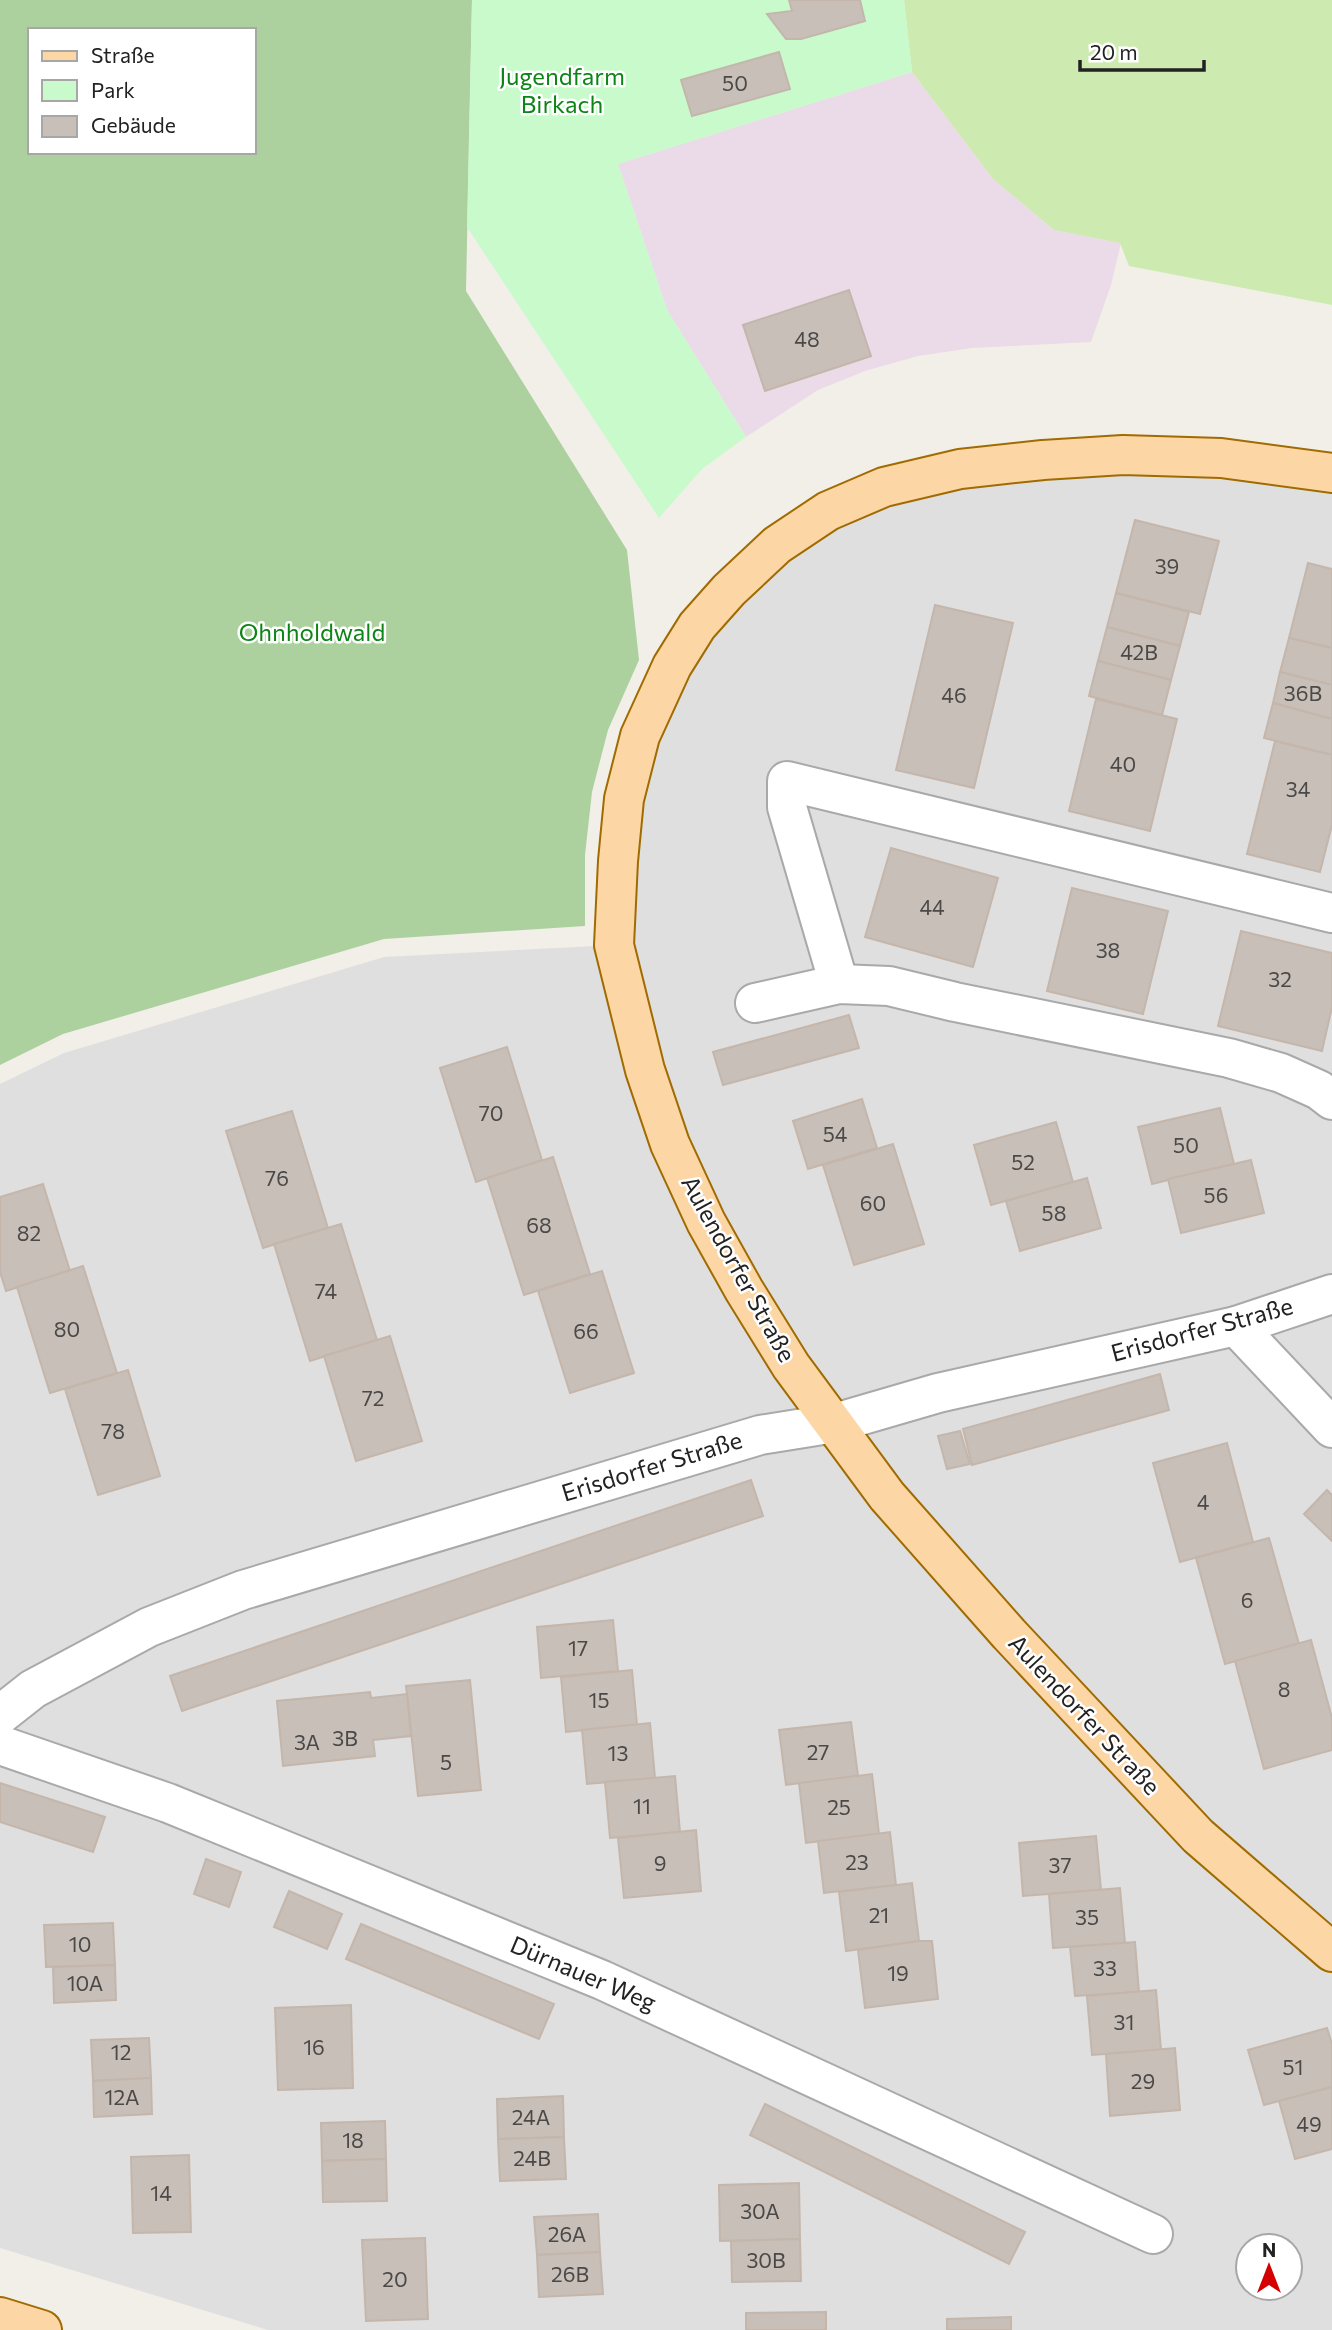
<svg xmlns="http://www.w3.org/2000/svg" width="1332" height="2330" viewBox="0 0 1332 2330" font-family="Commissioner,sans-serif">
  <rect width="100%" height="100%" fill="#f2efe9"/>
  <path fill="#e0dfdf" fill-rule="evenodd" d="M960 469 1332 473V2330H268L0 2248V1084L64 1053 384 957 614 945 640 736 777 545ZM1248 2246H1290V2288H1248Z"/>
  <path fill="#ebdbe8" d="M912 72 993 179 1054 230 1121 243 1111 285 1091 342 972 348 918 356 865 371 818 390 746 437 667 310 618 164Z"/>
  <path fill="#cdebb0" d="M904 0H1332V305L1129 266 1120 243 1054 230 993 179 912 72Z"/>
  <path fill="#add19e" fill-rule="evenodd" d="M0 0H472L466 291 627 550 639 660 608 730 592 792 585 855V926L384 939 63 1034 0 1065ZM30 30H254V152H30Z"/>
  <path fill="#c8facc" d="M472 0H904L912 72 618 164 667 310 746 437 702 469 659 518 467 227Z"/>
  <g fill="#c7bfb8" stroke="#c4b6ab" stroke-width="2">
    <path d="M789 0H860L865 21 801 39H786L767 14 792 11Z"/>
    <path d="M779 52 790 89 692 116 681 80Z"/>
    <path d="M849 290 871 356 765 391 743 325Z"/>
    <path d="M1135 520 1219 541 1200 614 1116 593Z"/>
    <path d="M1308 563 1332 569V648L1289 638Z"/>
    <path d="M1116 593 1189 612 1180 646 1107 627Z"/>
    <path d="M935 605 1013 623 974 788 896 770Z"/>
    <path d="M1107 627 1180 646 1171 680 1098 661Z"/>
    <path d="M1289 638 1332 648V685L1280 672Z"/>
    <path d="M1098 661 1171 680 1162 715 1089 696Z"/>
    <path d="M1280 672 1332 685V719L1273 703Z"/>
    <path d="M1096 699 1177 719 1150 831 1069 811Z"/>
    <path d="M1273 703 1332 719V755L1264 738Z"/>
    <path d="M1275 741 1332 755V825L1320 872 1247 854Z"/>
    <path d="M891 848 998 878 973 967 865 937Z"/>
    <path d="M1072 888 1168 911 1143 1014 1047 991Z"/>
    <path d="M1241 931 1332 953V1007L1322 1051 1218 1026Z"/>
    <path d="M849 1015 859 1048 723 1085 713 1052Z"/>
    <path d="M507 1047 542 1160 476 1182 440 1068Z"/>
    <path d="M862 1099 877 1148 808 1169 793 1121Z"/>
    <path d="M1220 1108 1234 1164 1152 1184 1138 1127Z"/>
    <path d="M292 1111 328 1228 263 1248 226 1131Z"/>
    <path d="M1056 1122 1073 1182 991 1205 974 1145Z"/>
    <path d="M893 1144 924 1244 854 1265 823 1165Z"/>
    <path d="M553 1157 590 1274 524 1295 487 1178Z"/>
    <path d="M1251 1160 1264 1213 1181 1233 1168 1179Z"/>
    <path d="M1087 1178 1101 1228 1020 1251 1006 1201Z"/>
    <path d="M43 1184 70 1271 6 1291 0 1272V1197Z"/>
    <path d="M341 1224 377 1340 310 1361 274 1244Z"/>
    <path d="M83 1266 117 1373 50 1393 17 1287Z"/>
    <path d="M602 1271 634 1373 570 1393 538 1291Z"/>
    <path d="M390 1336 422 1441 356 1461 324 1356Z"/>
    <path d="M128 1370 160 1476 98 1495 65 1389Z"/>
    <path d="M1160 1374 1169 1410 972 1465 963 1429Z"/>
    <path d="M960 1431 970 1464 947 1469 938 1436Z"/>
    <path d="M1227 1443 1253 1542 1180 1562 1153 1463Z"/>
    <path d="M751 1480 763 1516 182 1711 170 1676Z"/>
    <path d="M1327 1490 1332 1495V1541L1304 1514Z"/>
    <path d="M1269 1538 1299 1644 1225 1664 1196 1558Z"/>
    <path d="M613 1620 618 1671 541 1678 537 1627Z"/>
    <path d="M1311 1640 1332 1718V1750L1264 1769 1235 1661Z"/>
    <path d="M632 1670 637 1725 566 1732 561 1677Z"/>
    <path d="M470 1680 481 1790 418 1796 406 1686Z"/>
    <path d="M370 1692 371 1698 407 1694 411 1736 373 1740 375 1756 283 1766 277 1701Z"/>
    <path d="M851 1722 858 1776 786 1785 779 1730Z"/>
    <path d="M650 1723 655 1778 587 1784 582 1730Z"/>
    <path d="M872 1774 879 1834 806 1843 799 1783Z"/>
    <path d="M675 1776 680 1832 610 1838 605 1782Z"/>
    <path d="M0 1783 105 1817 93 1852 0 1822Z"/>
    <path d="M696 1830 701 1891 624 1898 618 1838Z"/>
    <path d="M890 1832 896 1885 824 1893 818 1841Z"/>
    <path d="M1096 1836 1101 1890 1023 1896 1019 1843Z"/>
    <path d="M206 1859 241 1872 229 1907 194 1894Z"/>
    <path d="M912 1883 919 1941 846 1951 839 1892Z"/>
    <path d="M1120 1888 1125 1943 1053 1948 1049 1894Z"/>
    <path d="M289 1891 342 1914 327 1949 274 1927Z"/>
    <path d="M113 1923 115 1965 46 1967 44 1925Z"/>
    <path d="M361 1924 554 2004 539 2039 346 1959Z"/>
    <path d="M919 1941H932L938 1999 865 2008 858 1950Z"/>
    <path d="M1135 1942 1139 1992 1075 1996 1070 1947Z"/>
    <path d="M115 1965 116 2000 54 2003 53 1967Z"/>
    <path d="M1156 1990 1161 2050 1092 2055 1087 1996Z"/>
    <path d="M351 2005 353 2088 278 2090 275 2008Z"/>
    <path d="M1327 2028 1332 2044V2087L1264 2105 1248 2050Z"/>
    <path d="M149 2038 151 2078 93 2081 91 2040Z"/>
    <path d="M1175 2048 1180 2110 1110 2116 1106 2054Z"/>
    <path d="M151 2078 152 2114 94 2117 93 2081Z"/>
    <path d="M1332 2087V2149L1295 2159 1279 2101Z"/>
    <path d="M563 2096 564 2137 498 2139 497 2099Z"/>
    <path d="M765 2104 1025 2232 1009 2264 750 2135Z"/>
    <path d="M385 2121 386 2159 322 2161 321 2123Z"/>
    <path d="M564 2137 566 2179 500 2181 498 2139Z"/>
    <path d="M189 2155 191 2232 133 2233 131 2157Z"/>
    <path d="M386 2159 387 2201 323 2202 322 2161Z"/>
    <path d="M799 2183 800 2239 720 2241 719 2185Z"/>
    <path d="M598 2214 600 2252 537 2255 534 2217Z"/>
    <path d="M425 2238 428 2319 366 2321 362 2240Z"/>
    <path d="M800 2239 801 2281 732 2282 731 2241Z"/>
    <path d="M600 2252 603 2294 539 2297 537 2255Z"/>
    <path d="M826 2312V2330H746V2313Z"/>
    <path d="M1011 2317V2330H947V2319Z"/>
  </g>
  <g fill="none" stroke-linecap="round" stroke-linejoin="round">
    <defs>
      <g id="minor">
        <path d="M839 984 787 807V781L1332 913"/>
        <path d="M755 1003 839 984 889 986 955 1002 1229 1058 1281 1073 1319 1090 1332 1100"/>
        <path d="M1236 1326 1332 1428"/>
        <path d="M0 1715 33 1689 149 1627 243 1590 760 1435 835 1423 938 1393 1236 1326 1332 1294"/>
        <path d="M0 1745 168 1803 602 1980 1153 2234"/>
      </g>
      <g id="major">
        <path d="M1332 473 1221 458 1123 455 1043 460 960 469 884 487 828 511 777 545 729 590 697 626 672 666 640 736 624 799 618 861 614 945 645 1070 670 1144 706 1222 744 1290 791 1366 887 1496 1009 1634 1198 1836 1332 1952"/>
        <path d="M0 2317 42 2330"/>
      </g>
    </defs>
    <use href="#minor" stroke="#a9a9a9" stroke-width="42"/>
    <use href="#major" stroke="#a06b00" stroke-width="42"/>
    <use href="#minor" stroke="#fff" stroke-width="38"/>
    <use href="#major" stroke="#fcd6a4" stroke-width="38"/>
  </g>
  <g text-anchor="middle" stroke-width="5" stroke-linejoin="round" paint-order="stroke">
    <g font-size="21" fill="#4b4948">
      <text x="735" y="91">50</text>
      <text x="807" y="347">48</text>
      <text x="1167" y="574">39</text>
      <text x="1139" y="660">42B</text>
      <text x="1303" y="701">36B</text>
      <text x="954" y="703">46</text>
      <text x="1123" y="772">40</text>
      <text x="1298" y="797">34</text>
      <text x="932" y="915">44</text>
      <text x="1108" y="958">38</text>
      <text x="1280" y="987">32</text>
      <text x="491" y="1121">70</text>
      <text x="835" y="1142">54</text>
      <text x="1186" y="1153">50</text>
      <text x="1023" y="1170">52</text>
      <text x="277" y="1186">76</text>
      <text x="1216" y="1203">56</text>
      <text x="873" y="1211">60</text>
      <text x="1054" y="1221">58</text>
      <text x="539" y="1233">68</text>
      <text x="29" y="1241">82</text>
      <text x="326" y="1299">74</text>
      <text x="67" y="1337">80</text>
      <text x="586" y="1339">66</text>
      <text x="373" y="1406">72</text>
      <text x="113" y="1439">78</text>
      <text x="1203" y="1510">4</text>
      <text x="1247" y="1608">6</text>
      <text x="578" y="1656">17</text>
      <text x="1284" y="1697">8</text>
      <text x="599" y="1708">15</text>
      <text x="345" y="1746">3B</text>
      <text x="307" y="1750">3A</text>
      <text x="818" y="1760">27</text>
      <text x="618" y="1761">13</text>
      <text x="446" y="1770">5</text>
      <text x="642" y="1814">11</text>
      <text x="839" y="1815">25</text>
      <text x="857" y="1870">23</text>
      <text x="660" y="1871">9</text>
      <text x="1060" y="1873">37</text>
      <text x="879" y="1923">21</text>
      <text x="1087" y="1925">35</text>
      <text x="80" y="1952">10</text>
      <text x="1105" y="1976">33</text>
      <text x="898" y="1981">19</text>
      <text x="85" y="1991">10A</text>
      <text x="1124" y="2030">31</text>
      <text x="314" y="2055">16</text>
      <text x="121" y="2060">12</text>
      <text x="1293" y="2075">51</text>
      <text x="1143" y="2089">29</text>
      <text x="122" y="2105">12A</text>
      <text x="531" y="2125">24A</text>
      <text x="1309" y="2132">49</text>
      <text x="353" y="2148">18</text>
      <text x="532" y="2166">24B</text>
      <text x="161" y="2201">14</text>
      <text x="760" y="2219">30A</text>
      <text x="567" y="2242">26A</text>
      <text x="766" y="2268">30B</text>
      <text x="570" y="2282">26B</text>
      <text x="395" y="2287">20</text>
    </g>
    <g font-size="24" fill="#0c8416" stroke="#fff">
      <text x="562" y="85">Jugendfarm<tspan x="562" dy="28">Birkach</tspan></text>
      <text x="312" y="641">Ohnholdwald</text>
    </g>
    <g font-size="24" fill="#222" stroke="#fff">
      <text transform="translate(738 1269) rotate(61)" y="8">Aulendorfer Straße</text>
      <text transform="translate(1202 1330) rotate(-15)" y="8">Erisdorfer Straße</text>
      <text transform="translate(652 1467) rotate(-17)" y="8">Erisdorfer Straße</text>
      <text transform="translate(1084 1715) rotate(47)" y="8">Aulendorfer Straße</text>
      <text transform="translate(583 1974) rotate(23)" y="8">Dürnauer Weg</text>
    </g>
  </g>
  <rect x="28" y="28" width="228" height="126" fill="#ffffff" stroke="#a7a7a7" stroke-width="2"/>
  <rect x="42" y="51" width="35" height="10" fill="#fcd6a4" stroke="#a7a7a7" stroke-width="2"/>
  <text x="91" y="63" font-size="21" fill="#222222">Straße</text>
  <rect x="42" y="80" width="35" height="21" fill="#c8facc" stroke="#a7a7a7" stroke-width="2"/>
  <text x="91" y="98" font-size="21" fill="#222222">Park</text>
  <rect x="42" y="116" width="35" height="21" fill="#c7bfb8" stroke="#a7a7a7" stroke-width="2"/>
  <text x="91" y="133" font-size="21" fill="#222222">Gebäude</text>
  <g transform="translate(1269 2267)"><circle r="33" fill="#ffffff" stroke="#a7a7a7" stroke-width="2"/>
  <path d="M0-5L12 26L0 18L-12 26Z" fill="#d40000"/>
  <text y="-10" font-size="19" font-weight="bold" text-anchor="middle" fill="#222222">N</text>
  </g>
  <path d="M1080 60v10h124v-10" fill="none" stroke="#222222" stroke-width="3.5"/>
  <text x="1090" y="60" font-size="21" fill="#222222" stroke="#ffffff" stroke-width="5" paint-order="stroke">20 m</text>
</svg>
